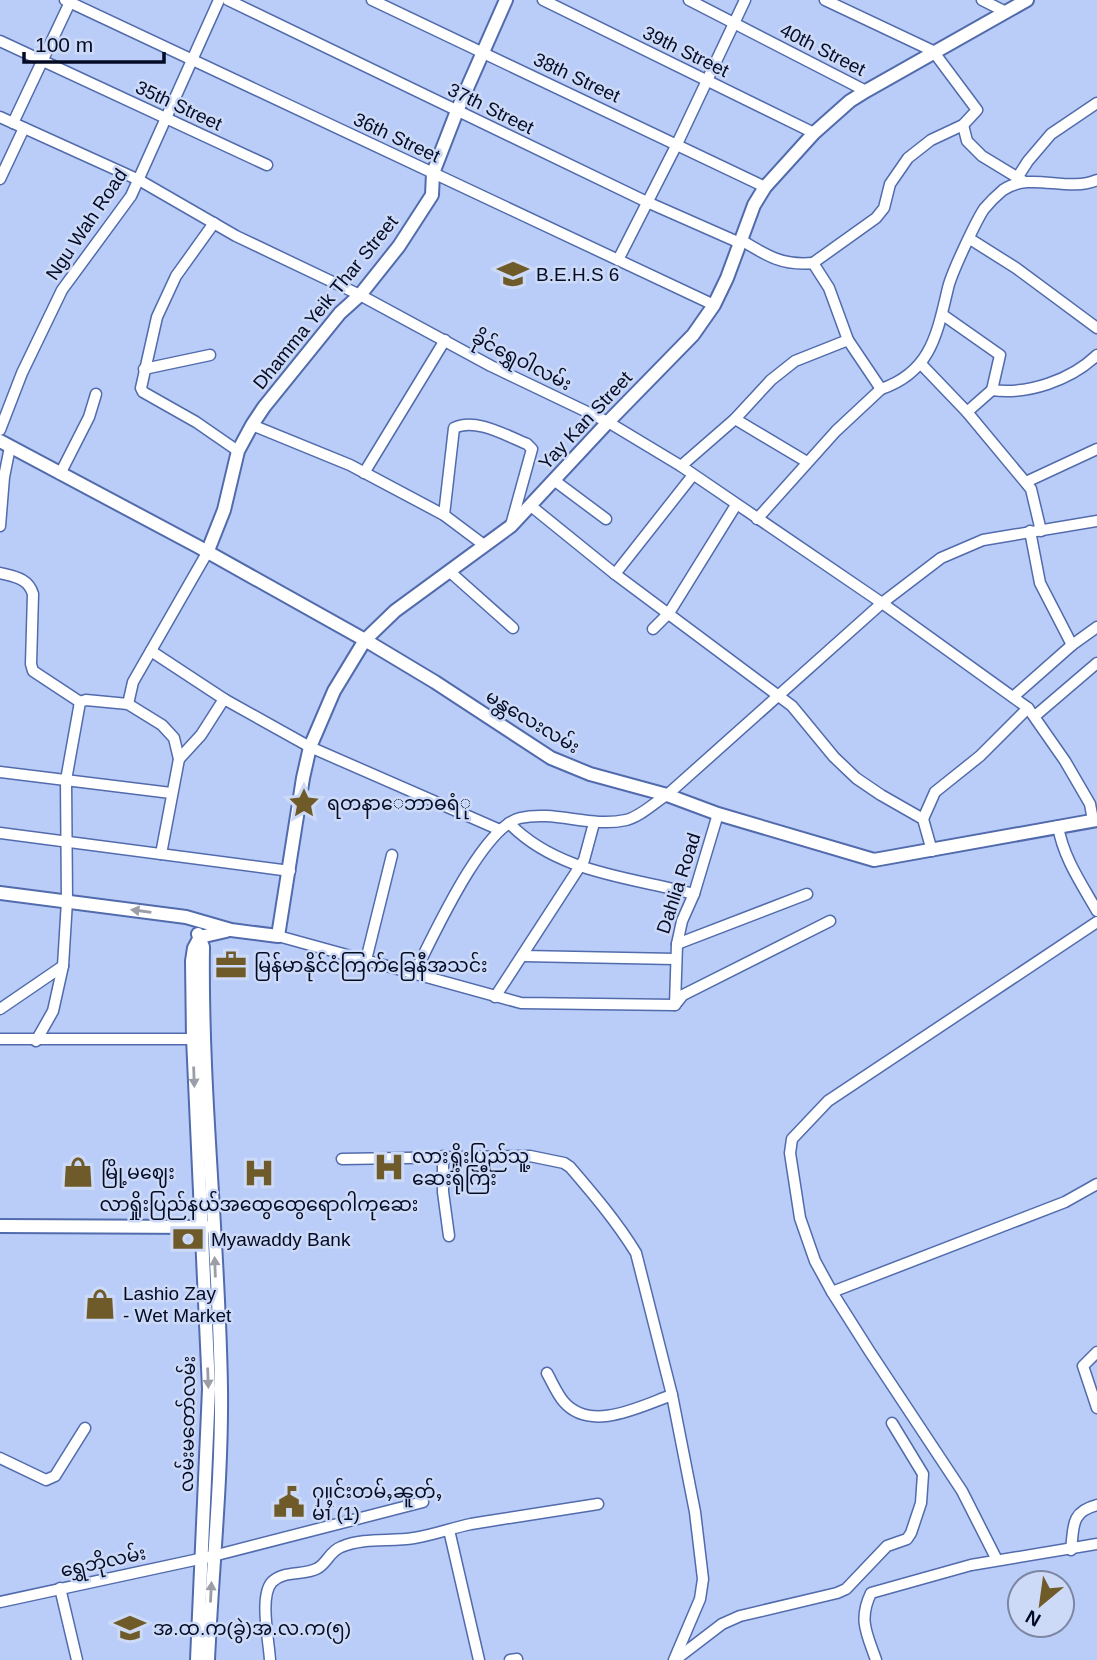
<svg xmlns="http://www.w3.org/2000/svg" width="1097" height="1660" viewBox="0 0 1097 1660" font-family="Arial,'Noto Sans Myanmar',sans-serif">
  <rect width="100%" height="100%" fill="#bacdf8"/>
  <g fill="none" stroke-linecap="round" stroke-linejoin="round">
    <defs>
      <g id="minor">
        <path d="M65 0 714 305"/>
        <path d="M228 0 647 202 740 243"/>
        <path d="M372 0 765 187"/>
        <path d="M543 0 814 133"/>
        <path d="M689 0 866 91"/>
        <path d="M982 0 1004 11"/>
        <path d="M0 41 267 165"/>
        <path d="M0 117 139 180 236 236 360 295 491 366 608 422 681 466 882 603 1028 708 1065 761 1090 804 1093 820"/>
        <path d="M13 123 71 0"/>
        <path d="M963 125 967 141 982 156 1023 181"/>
        <path d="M1017 178 1028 161 1051 134 1097 103"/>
        <path d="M0 179 24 128"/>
        <path d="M214 223 176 276 157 317 141 388 143 392 196 422 238 451"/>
        <path d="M970 239 1016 268 1097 328"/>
        <path d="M741 240C767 256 783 266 813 263L829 288 848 340 881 389C931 372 937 334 948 288 951 274 976 221 984 209 989 203 997 195 1003 190 1031 171 1067 193 1097 180"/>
        <path d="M618 260 677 144 745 0"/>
        <path d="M813 263 876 218 884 208 890 184 908 158 931 140 963 125 977 110 933 51 825 0"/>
        <path d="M943 315 1000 355 992 390"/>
        <path d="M921 364 967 412 1031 489 1041 531"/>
        <path d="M144 369 210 355"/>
        <path d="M967 412 992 390C1028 395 1071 380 1097 355"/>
        <path d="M735 419 807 462"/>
        <path d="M252 425 350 465 444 515 484 545"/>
        <path d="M0 430 22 373 62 290 131 196 219 0"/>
        <path d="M681 466 735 419 771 380 795 361 848 340"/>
        <path d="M364 473 445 340"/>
        <path d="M60 474 89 417 96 394"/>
        <path d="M555 481 606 519"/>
        <path d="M1026 482 1097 449"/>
        <path d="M531 506 615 574 792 706 834 757 856 778 881 795 923 819 932 851"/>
        <path d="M444 515 454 428C475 417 507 436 527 444L532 449 511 525"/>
        <path d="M757 519 836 431 881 389"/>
        <path d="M0 526 4 477 10 447"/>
        <path d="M1030 531 1040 583 1072 645"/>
        <path d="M449 571 513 628"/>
        <path d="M0 573C15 577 28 578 33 594L31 664 33 671 80 702"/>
        <path d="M615 574 693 475"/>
        <path d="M653 629 669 613 736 505"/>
        <path d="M151 651 224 699 310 747 500 830"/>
        <path d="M1013 697 1072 645 1097 627"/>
        <path d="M128 704 133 682 207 553"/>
        <path d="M1035 716 1097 663"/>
        <path d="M179 759 201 735 224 699"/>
        <path d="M0 772 171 793"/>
        <path d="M923 819 935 792 980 756 1028 708"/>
        <path d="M509 823C557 873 630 877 694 894"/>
        <path d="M1058 826C1063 857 1081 883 1097 911"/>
        <path d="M0 833 290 871"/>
        <path d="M278 936 521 1003 675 1005 683 995 830 921"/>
        <path d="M677 944 807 894"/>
        <path d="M523 956 675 959"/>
        <path d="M366 960 392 855"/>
        <path d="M414 974C432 939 482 827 520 818 555 810 590 828 626 820 640 817 655 802 667 795L882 603 941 558 983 540 1097 521"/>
        <path d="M495 997 584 860 594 823"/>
        <path d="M675 1005 677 944 682 921 694 894 718 814"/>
        <path d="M0 1009 63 966"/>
        <path d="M0 1039H198"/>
        <path d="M36 1041 53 1011 63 966 67 901 66 780 80 702 86 700 128 704 162 725 174 738 179 759 161 854"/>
        <path d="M443 1156V1192L449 1236"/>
        <path d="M342 1159 530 1156 564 1163 570 1167C594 1195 617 1222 636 1253L672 1395 695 1512 703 1579 700 1599 674 1660"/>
        <path d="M832 1292 1065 1202 1097 1184"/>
        <path d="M1097 1352 1083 1366 1097 1408"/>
        <path d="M547 1373C552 1382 557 1394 564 1402 591 1433 641 1406 672 1395"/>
        <path d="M0 1458 46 1480 55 1476 85 1428"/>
        <path d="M449 1530 479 1660"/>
        <path d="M1071 1550C1074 1527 1070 1512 1097 1505"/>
        <path d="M997 1560 962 1491 870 1352 832 1292 815 1261 800 1218 790 1153 792 1139 828 1101 1097 922"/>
        <path d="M60 1588 77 1660"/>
        <path d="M0 1602 213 1556 423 1502"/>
        <path d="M270 1660C269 1641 259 1596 272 1582 283 1570 305 1576 318 1568 327 1563 330 1551 341 1547 365 1537 390 1542 414 1538 433 1535 452 1528 471 1524 513 1517 555 1511 598 1504"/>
        <path d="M510 1660 517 1659"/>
        <path d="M675 1660 722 1624 740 1616 837 1593 846 1589 887 1546 907 1539 911 1533 921 1503 923 1474 892 1423"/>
        <path d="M876 1660C867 1634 858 1620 871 1593L971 1565 1097 1544"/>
      </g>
      <g id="major">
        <path d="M0 441 197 546 365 640 435 682 551 758 590 774 667 795 718 814 874 860 1097 820"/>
        <path d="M207 553 224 510 238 451 252 425 264 407 340 313 360 295 399 246 432 195 433 173 457 111 506 0"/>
        <path d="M0 893 186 917 231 930 278 936 303 778 310 747 334 691 365 640 395 611 511 526 608 422 693 335 714 305 727 278 754 205 765 187 814 133 850 101 866 91 1027 0"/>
        <path d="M198 934 203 947C201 1094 219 1242 221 1389 222 1479 212 1570 208 1660"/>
        <path d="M0 1226 206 1227"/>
        <path d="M197 1660 209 1389 193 1038 192 961 194 948 200 937 226 931"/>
      </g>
    </defs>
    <use href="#minor" stroke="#516bac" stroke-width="13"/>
    <use href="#major" stroke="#516bac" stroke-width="16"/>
    <use href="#minor" stroke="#fff" stroke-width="10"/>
    <use href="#major" stroke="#fff" stroke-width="12"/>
  </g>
  <defs><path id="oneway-solid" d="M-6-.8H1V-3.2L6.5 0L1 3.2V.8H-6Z" transform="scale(1.75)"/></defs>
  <g fill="#9b9da7">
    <use href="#oneway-solid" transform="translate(141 911) rotate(-172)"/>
    <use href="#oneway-solid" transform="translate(194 1077) rotate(88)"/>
    <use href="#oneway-solid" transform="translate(215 1267) rotate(-92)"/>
    <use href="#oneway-solid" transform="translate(208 1378) rotate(88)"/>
    <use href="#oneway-solid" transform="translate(211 1592) rotate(-87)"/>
  </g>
  <defs>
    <symbol id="school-bare" viewBox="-9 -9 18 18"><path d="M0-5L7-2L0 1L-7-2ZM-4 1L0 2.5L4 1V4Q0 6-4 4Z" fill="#6f5b2a" stroke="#cddaf7" stroke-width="2.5" paint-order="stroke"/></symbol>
    <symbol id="sight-bare" viewBox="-9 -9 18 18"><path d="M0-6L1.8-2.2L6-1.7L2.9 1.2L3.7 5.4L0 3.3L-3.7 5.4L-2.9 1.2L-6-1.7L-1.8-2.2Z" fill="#6f5b2a" stroke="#cddaf7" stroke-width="2.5" paint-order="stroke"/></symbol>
    <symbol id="office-bare" viewBox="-9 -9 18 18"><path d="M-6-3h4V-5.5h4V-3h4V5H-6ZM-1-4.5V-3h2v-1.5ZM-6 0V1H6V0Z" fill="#6f5b2a" stroke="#cddaf7" stroke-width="2.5" paint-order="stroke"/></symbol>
    <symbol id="hospital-bare" viewBox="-9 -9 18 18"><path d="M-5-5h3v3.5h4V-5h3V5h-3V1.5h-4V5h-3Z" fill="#6f5b2a" stroke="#cddaf7" stroke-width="2.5" paint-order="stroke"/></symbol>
    <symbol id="shop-bare" viewBox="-9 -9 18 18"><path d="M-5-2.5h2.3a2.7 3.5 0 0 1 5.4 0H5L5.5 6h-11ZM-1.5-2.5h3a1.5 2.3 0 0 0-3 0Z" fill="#6f5b2a" stroke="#cddaf7" stroke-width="2.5" paint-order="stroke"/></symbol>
    <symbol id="bank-bare" viewBox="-9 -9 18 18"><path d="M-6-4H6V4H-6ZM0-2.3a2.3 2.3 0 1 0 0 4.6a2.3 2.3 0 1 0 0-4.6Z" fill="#6f5b2a" stroke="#cddaf7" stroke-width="2.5" paint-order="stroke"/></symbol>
    <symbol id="civic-bare" viewBox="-9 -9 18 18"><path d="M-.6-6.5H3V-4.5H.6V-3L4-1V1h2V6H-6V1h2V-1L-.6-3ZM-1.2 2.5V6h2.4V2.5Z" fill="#6f5b2a" stroke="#cddaf7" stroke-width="2.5" paint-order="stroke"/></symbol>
  </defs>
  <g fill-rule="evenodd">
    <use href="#school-bare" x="491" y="252" width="44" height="44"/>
    <use href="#sight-bare" x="282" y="781" width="44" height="44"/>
    <use href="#office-bare" x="209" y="943" width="44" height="44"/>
    <use href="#hospital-bare" x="367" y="1145" width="44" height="44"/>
    <use href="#shop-bare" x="56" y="1150" width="44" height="44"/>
    <use href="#hospital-bare" x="237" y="1151" width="44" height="44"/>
    <use href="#bank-bare" x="166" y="1217" width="44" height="44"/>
    <use href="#shop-bare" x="78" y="1282" width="44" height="44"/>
    <use href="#civic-bare" x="267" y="1480" width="44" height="44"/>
    <use href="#school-bare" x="108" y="1606" width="44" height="44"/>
  </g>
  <g text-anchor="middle" stroke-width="5" stroke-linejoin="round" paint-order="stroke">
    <g font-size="19" fill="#040b24" stroke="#cddaf7">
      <text transform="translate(823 49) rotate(27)" y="7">40th Street</text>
      <text transform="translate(686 51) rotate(26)" y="7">39th Street</text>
      <text transform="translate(577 77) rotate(25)" y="7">38th Street</text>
      <text transform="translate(179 105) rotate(25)" y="7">35th Street</text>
      <text transform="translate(491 108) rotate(26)" y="7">37th Street</text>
      <text transform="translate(397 137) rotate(25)" y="7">36th Street</text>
      <text transform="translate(86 224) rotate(-56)" y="7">Ngu Wah Road</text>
      <text transform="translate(325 302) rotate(-51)" y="7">Dhamma Yeik Thar Street</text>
      <text transform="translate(522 360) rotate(27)" y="7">ခိုင်ရွှေဝါလမ်း</text>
      <text transform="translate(585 420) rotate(-47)" y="7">Yay Kan Street</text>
      <text transform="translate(533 721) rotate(31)" y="7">မန္တလေးလမ်း</text>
      <text transform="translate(678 883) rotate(-72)" y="7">Dahlia Road</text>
      <text transform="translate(187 1424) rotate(-89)" y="7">လမ်းမတော်လမ်း</text>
      <text transform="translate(103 1561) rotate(-12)" y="7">ရွှေဘိုလမ်း</text>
    </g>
    <g font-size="19" fill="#040b24" stroke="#cddaf7" text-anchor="start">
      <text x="536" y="281">B.E.H.S 6</text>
      <text x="327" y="810">ရတနာေဘာဓရံု</text>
      <text x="254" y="972">မြန်မာနိုင်ငံကြက်ခြေနီအသင်း</text>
      <text x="412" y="1163">လားရှိုးပြည်သူ့<tspan x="412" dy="22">ဆေးရုံကြီး</tspan></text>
      <text x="101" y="1179">မြို့မဈေး</text>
      <text x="259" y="1211" text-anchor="middle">လာရှိုးပြည်နယ်အထွေထွေရောဂါကုဆေး</text>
      <text x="211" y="1246">Myawaddy Bank</text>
      <text x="123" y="1300">Lashio Zay<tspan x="123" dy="22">- Wet Market</tspan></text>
      <text x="312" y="1498">ႁူင်းတမ်ႇၼူတ်ႇ<tspan x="312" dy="22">မၢႆ (1)</tspan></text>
      <text x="153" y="1635">အ.ထ.က(ခွဲ)အ.လ.က(၅)</text>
    </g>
  </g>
  <g transform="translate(1041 1604) rotate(209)"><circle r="33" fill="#cddaf7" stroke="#7d87a3" stroke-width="2"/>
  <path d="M0-5L12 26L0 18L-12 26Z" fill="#6f5b2a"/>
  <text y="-10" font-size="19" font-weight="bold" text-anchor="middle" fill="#040b24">N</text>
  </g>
  <path d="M24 52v10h140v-10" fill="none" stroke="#040b24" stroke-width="3.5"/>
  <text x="35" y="52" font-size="21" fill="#040b24" stroke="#cddaf7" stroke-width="5" paint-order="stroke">100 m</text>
</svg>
